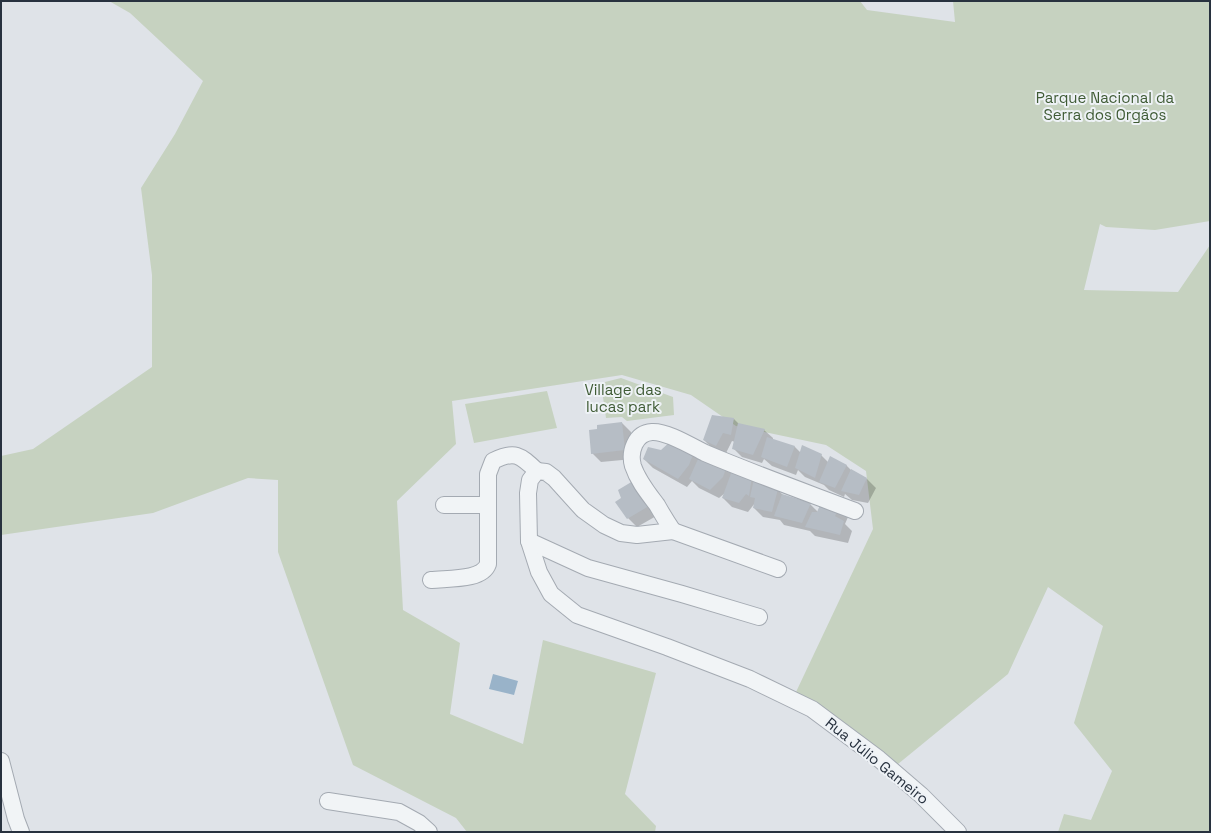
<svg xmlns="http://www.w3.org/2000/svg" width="1211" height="833" viewBox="0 0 1211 833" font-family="'Space Grotesk',sans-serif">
  <rect width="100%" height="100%" fill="#dfe3e8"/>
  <g fill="#c6d2c0">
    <path d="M109 1H860L867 10 955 22 953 1H1210V221L1155 230 1106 227 1100 224 1084 290 1178 292 1210 245V832H1058L1064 814 1091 820 1112 771 1074 723 1103 626 1048 587 1008 674 898 764 796 692 873 529 866 471 826 445 736 426 691 395 622 375 452 401 456 444 397 501 403 610 460 643 450 714 523 744 543 640 656 673 625 794 656 826 655 832H467L456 818 353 765 278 552V480L248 478 153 513 1 535V456L33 449 152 367V275L141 188 175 134 203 81 130 13Z"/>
    <path d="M621 378 673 397 674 415 627 421 622 417 606 418 601 383Z"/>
    <path d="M547 391 557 428 474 443 465 404Z"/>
  </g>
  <path fill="#99b3c9" d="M493 674 518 681 514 695 489 689Z"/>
  <g fill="#0003">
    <path d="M734 419 739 424 764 430 773 438V440L795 447 801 453 821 455 828 462 846 465 851 470 867 479 876 488 868 503 852 500 845 494 844 497 829 490 824 485 805 477 798 470 796 475 772 466 764 459 762 463 742 457 733 448 735 442 732 441 725 455 713 449 704 440Z"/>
    <path d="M622 423 631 432 633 459 601 462 592 453Z"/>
    <path d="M661 451 694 453 703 462 715 461 778 490 783 495 810 504 818 512 822 505 848 517 845 524 852 531 848 543 815 536 810 531 784 525 780 520 763 517 754 508 755 503 748 512 732 507 723 498 725 493 719 498 699 488 692 481 687 487 653 468 644 459Z"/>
    <path d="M632 483 658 515 637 527 628 518 623 498Z"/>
  </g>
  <g fill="#b6bdc5">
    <path d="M712 415 734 418 731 435 723 433 716 446 703 440Z"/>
    <path d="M622 422 625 450 591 454 589 430 597 429V425Z"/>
    <path d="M738 423 765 429 753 455 732 449Z"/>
    <path d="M767 437 795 446 787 467 761 457Z"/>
    <path d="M672 440 694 452 689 465 678 479 643 459 648 447 661 450Z"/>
    <path d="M802 445 822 454 815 478 795 468Z"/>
    <path d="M830 456 847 465 835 488 819 482Z"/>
    <path d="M698 459 712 464 727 466 723 477 710 490 689 479Z"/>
    <path d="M733 468 752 476 749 496 746 494 739 503 722 498Z"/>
    <path d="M851 469 867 478 859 495 841 491Z"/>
    <path d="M754 479 778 489 772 512 753 508 755 498 750 497Z"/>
    <path d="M633 481 649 506 627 519 615 502 621 498 618 490Z"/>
    <path d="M782 494 811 503 802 523 774 516Z"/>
    <path d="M821 503 840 507 835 516 844 521 840 535 805 527 812 512H817Z"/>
  </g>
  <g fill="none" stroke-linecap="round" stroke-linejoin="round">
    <defs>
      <g id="street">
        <path d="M488 505V474L493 461C515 450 520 455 537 471"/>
        <path d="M855 511C805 492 755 474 705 453 691 446 667 431 652 432 635 433 629 452 633 466 638 481 648 493 657 505 662 514 667 522 673 531L637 535 621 533 604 525 583 510 554 478 546 472 537 471 530 480 528 493 529 541 539 572 551 594 577 615 667 647 750 679 812 709 879 759 921 795 958 832"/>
        <path d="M673 531 778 569"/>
        <path d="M529 541 588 568 682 594 759 617"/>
        <path d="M431 580C447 578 482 581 488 564V505H444"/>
        <path d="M1 761 16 819 21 832"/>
        <path d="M328 801 399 812 419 823 429 832"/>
      </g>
    </defs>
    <use href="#street" stroke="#a4aab2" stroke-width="18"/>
    <use href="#street" stroke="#f1f4f6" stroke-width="16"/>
  </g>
  <g text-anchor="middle" stroke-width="4" stroke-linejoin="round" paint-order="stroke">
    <g font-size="15" fill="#3f5b35" stroke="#eef2f6">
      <text x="1105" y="103">Parque Nacional da<tspan x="1105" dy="17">Serra dos Orgãos</tspan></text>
      <text x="623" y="395">Village das<tspan x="623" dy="17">Iucas park</tspan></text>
    </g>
    <g font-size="15" fill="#28323f" stroke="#eef2f6">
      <text transform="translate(877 761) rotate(39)" y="5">Rua Júlio Gameiro</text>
    </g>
  </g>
  <rect width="1211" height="833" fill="none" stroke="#28323f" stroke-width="4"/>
</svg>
